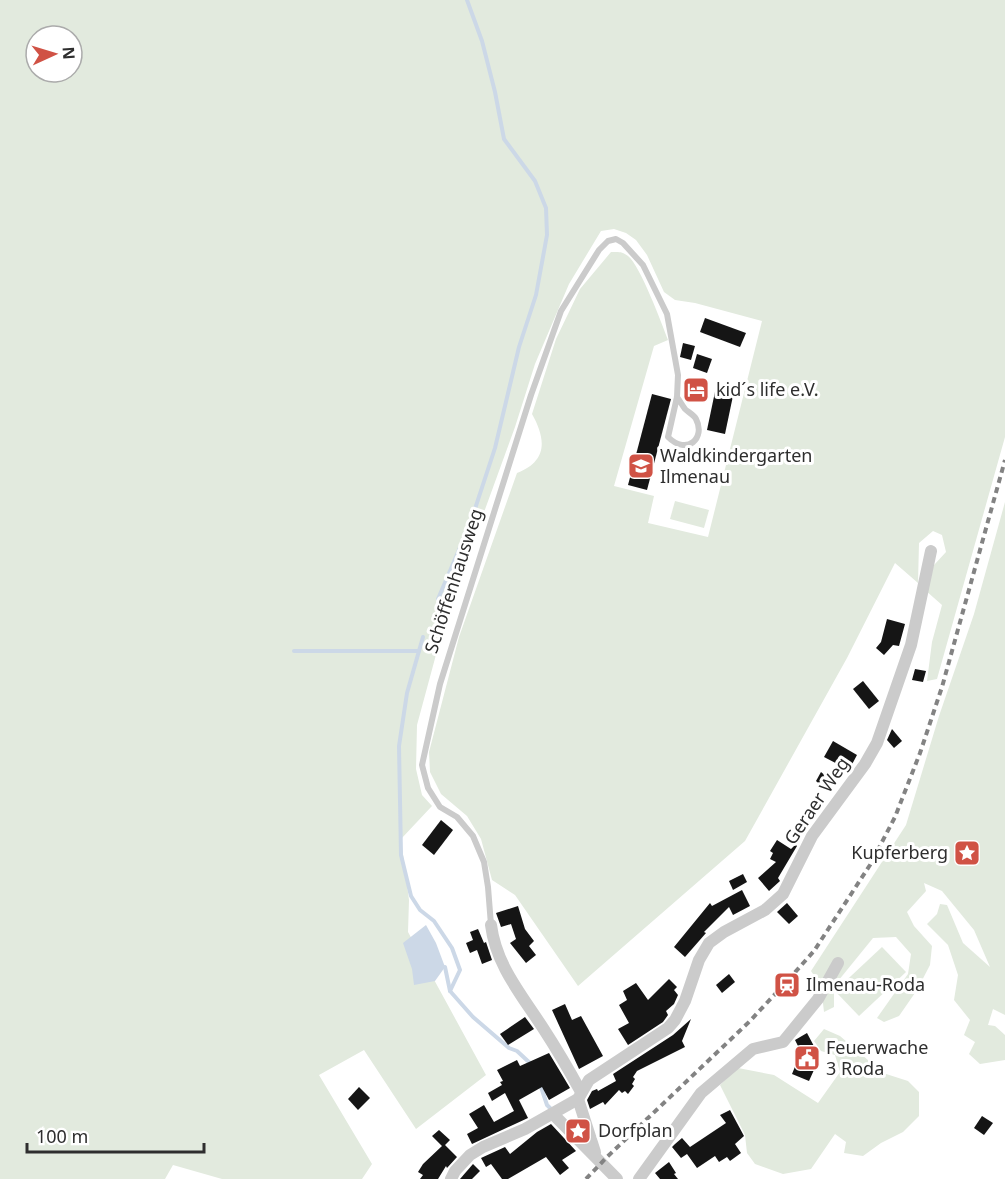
<svg xmlns="http://www.w3.org/2000/svg" width="1005" height="1179" viewBox="0 0 1005 1179" font-family="'Noto Sans',sans-serif">
  <rect width="100%" height="100%" fill="#fff"/>
  <g fill="#e2eade" fill-rule="evenodd">
    <path d="M0 0H1005V437L937 679 927 681 932 642 942 605 925 590 934 565 946 552 942 535 933 531 919 543 918 583 895 563 847 658 745 841 578 986 515 895 492 880 481 839 467 816 441 794 430 772 429 752 459 637 517 473C548 461 546 439 532 414L556 339 580 289 611 252C618 252 622 251 628 256 640 265 662 324 668 340L654 346 614 486 654 496 648 523 708 537 762 321 695 303 675 300 664 292 647 255 636 240 626 233 614 229 601 231 569 284 535 364 515 427 447 614 417 725 416 769 422 795 432 806 401 839 409 900 408 932 486 1075 416 1129 364 1050 319 1075 372 1164 362 1179H222L173 1165 165 1179H0ZM36 36H72V72H36Z"/>
    <path d="M675 501 709 510 704 528 670 519Z"/>
    <path d="M1005 502V1015L993 1009 988 1025 995 1026 1005 1035V1060L980 1064 969 1054 975 1042 964 1035 970 1020 954 1000 958 975 948 945 927 924 937 914 940 904 947 905 963 943 990 967 974 930 942 891 924 883 926 891 907 912 914 926 932 946 930 965 917 990 899 1016 884 1022 877 1018 908 974 911 954 896 937 873 938 834 986V1007L824 1012 821 986 811 971 906 825 939 716 974 614Z"/>
    <path d="M882 947 906 972 859 1016 835 991Z"/>
    <path d="M824 1029 840 1036 883 1073 908 1081 919 1092V1116L903 1132 881 1143 863 1156 844 1153 846 1142 835 1134 811 1169 783 1174 755 1164 747 1153 745 1135 720 1085 738 1068 774 1075 818 1103 840 1072 835 1055 821 1051 814 1041Z"/>
  </g>
  <path fill="#ccd8e7" d="M426 925 436 943 445 967 435 981 414 985 412 969 403 943Z"/>
  <g fill="none" stroke-linecap="round" stroke-linejoin="round">
    <g stroke="#ccd8e7" stroke-width="4">
      <path d="M438 599 470 524 495 448 519 347 536 295 547 235 546 208 535 181 504 139 495 92 482 41 467 0"/>
      <path d="M423 637 407 693 399 746 401 855 411 896 420 910 434 921 452 948 460 970 450 991"/>
      <path d="M294 651H419"/>
      <path d="M445 967 450 991 473 1017 509 1048 517 1051 531 1064"/>
      <path d="M540 1084 547 1105 551 1109"/>
    </g>
  </g>
  <g fill="#151515">
    <path d="M705 318 746 333 740 347 700 332Z"/>
    <path d="M683 343 695 346 691 360 680 357Z"/>
    <path d="M697 354 712 359 707 373 693 368Z"/>
    <path d="M716 387 734 391 725 434 707 430Z"/>
    <path d="M652 394 671 399 647 490 628 485Z"/>
    <path d="M887 619 905 624 899 646 893 645 884 655 876 648 881 642Z"/>
    <path d="M915 669 926 671 923 682 912 680Z"/>
    <path d="M863 681 879 701 869 709 853 689Z"/>
    <path d="M892 729 902 741 894 748 887 740Z"/>
    <path d="M833 741 857 755 849 770 824 757Z"/>
    <path d="M821 772 835 784 827 791 816 781Z"/>
    <path d="M441 820 453 830 434 855 422 845Z"/>
    <path d="M777 840 791 849 796 844 797 846 778 878 780 881 769 891 758 878 776 862 770 859 773 853 770 851Z"/>
    <path d="M743 874 747 882 733 890 729 881Z"/>
    <path d="M742 890 750 906 733 915 729 907 704 932 706 933 685 957 674 947 710 903 712 906Z"/>
    <path d="M787 903 798 916 789 924 777 912Z"/>
    <path d="M518 906 525 929 534 941 529 946 536 955 526 963 510 943 516 939 511 924 501 927 496 913Z"/>
    <path d="M478 929 484 943 486 942 492 960 482 964 477 950 470 953 466 943 473 940 470 932Z"/>
    <path d="M729 974 735 982 722 993 716 985Z"/>
    <path d="M669 979 677 987 674 990 678 995 674 1004 666 1011 668 1015 663 1022 628 1045 618 1029 629 1023 619 1005 627 1000 623 991 636 983 648 1000Z"/>
    <path d="M565 1004 572 1020 581 1016 603 1056 579 1069 552 1010Z"/>
    <path d="M525 1017 534 1029 508 1045 500 1034Z"/>
    <path d="M691 1019 682 1041 685 1047 637 1071 633 1077 635 1079 632 1084 634 1086 628 1094 625 1091 622 1093 619 1090 605 1105 603 1102 590 1109 587 1100 592 1091 597 1089 598 1091 616 1081 613 1074 673 1035Z"/>
    <path d="M807 1033 816 1050 806 1054 818 1061 809 1081 792 1074 801 1052 795 1040Z"/>
    <path d="M549 1053 570 1088 549 1100 542 1087 519 1100 528 1118 472 1144 467 1134 478 1128 469 1114 484 1105 494 1122 514 1111 505 1093 492 1101 488 1093 502 1085 500 1082 503 1081 497 1070 517 1060 520 1066Z"/>
    <path d="M359 1087 370 1098 358 1110 348 1099Z"/>
    <path d="M730 1110 744 1136 735 1144 741 1153 730 1161 727 1157 719 1162 715 1156 697 1168 687 1154 681 1158 672 1147 675 1144 682 1138 690 1147 726 1123 720 1115Z"/>
    <path d="M982 1116 993 1123 984 1135 974 1128Z"/>
    <path d="M551 1124 576 1151 562 1160 569 1168 560 1175 546 1157 508 1179H502L491 1164 486 1167 481 1158 505 1147 510 1154 537 1132Z"/>
    <path d="M439 1130 450 1140 445 1145 457 1157 447 1168 446 1166 438 1179H420L423 1175 418 1172 423 1164 442 1146 432 1136Z"/>
    <path d="M669 1162 676 1173 674 1174 678 1179H660L655 1173Z"/>
    <path d="M473 1164 480 1171 472 1179H460Z"/>
  </g>
  <g fill="none" stroke-linecap="round" stroke-linejoin="round">
    <path stroke="#cbcbcb" stroke-width="6" d="M491 925 488 887 484 862 473 836 457 817 440 807 428 788 422 765 440 684 531 395 561 311 599 250 608 241 616 239 623 243 643 265 667 314 678 375 677 397 668 437C687 456 706 438 696 419 694 415 688 412 685 409 682 405 680 401 677 397"/>
    <g stroke="#cbcbcb" stroke-width="12">
      <path d="M491 925C496 965 521 994 543 1028 556 1048 569 1070 581 1092"/>
      <path d="M578 1099 595 1152"/>
      <path d="M553 1114 617 1179"/>
      <path d="M451 1179 455 1171 470 1155 483 1147 525 1129 578 1099 589 1080 668 1028 675 1020 685 1001 699 960 709 943 724 932 765 910 783 894 812 836 865 764 877 743 911 645 931 551"/>
      <path d="M639 1179 701 1093 753 1049 783 1042 818 999 838 963"/>
    </g>
    <path stroke="#838383" stroke-width="4" stroke-dasharray="6 4.5" stroke-linecap="butt" d="M586 1179 607 1157 750 1021 789 979 814 951 870 865 895 817 920 753 942 687 1005 460"/>
  </g>
  <defs>
    <symbol id="hotel-square" viewBox="-11 -11 22 22"><rect x="-9" y="-9" width="18" height="18" rx="4" fill="#d05245" stroke="#fff"/><path d="M-6-4.5h1.5V1H6V5H4.5V3h-9V5H-6ZM-4 0a1.8 1.8 0 1 1 3.6 0ZM.5 0V-2.5h3Q6-2.5 6 0Z" fill="#fff"/></symbol>
    <symbol id="school-square" viewBox="-11 -11 22 22"><rect x="-9" y="-9" width="18" height="18" rx="4" fill="#d05245" stroke="#fff"/><path d="M0-5L7-2L0 1L-7-2ZM-4 1L0 2.5L4 1V4Q0 6-4 4Z" fill="#fff"/></symbol>
    <symbol id="sight-square" viewBox="-11 -11 22 22"><rect x="-9" y="-9" width="18" height="18" rx="4" fill="#d05245" stroke="#fff"/><path d="M0-6L1.8-2.2L6-1.7L2.9 1.2L3.7 5.4L0 3.3L-3.7 5.4L-2.9 1.2L-6-1.7L-1.8-2.2Z" fill="#fff"/></symbol>
    <symbol id="station-square" viewBox="-11 -11 22 22"><rect x="-9" y="-9" width="18" height="18" rx="4" fill="#d05245" stroke="#fff"/><path d="M-3-6H3Q5-6 5-4V2Q5 4 3 4L4.5 6H3L1.5 4h-3L-3 6H-4.5L-3 4Q-5 4-5 2V-4Q-5-6-3-6ZM-3.5-4v3h7v-3ZM-3.5 1v1.5H-2V1ZM2 1v1.5H3.5V1Z" fill="#fff"/></symbol>
    <symbol id="civic-square" viewBox="-11 -11 22 22"><rect x="-9" y="-9" width="18" height="18" rx="4" fill="#d05245" stroke="#fff"/><path d="M-.6-6.5H3V-4.5H.6V-3L4-1V1h2V6H-6V1h2V-1L-.6-3ZM-1.2 2.5V6h2.4V2.5Z" fill="#fff"/></symbol>
  </defs>
  <g fill-rule="evenodd">
    <use href="#hotel-square" x="681" y="375" width="30" height="30"/>
    <use href="#school-square" x="626" y="451" width="30" height="30"/>
    <use href="#sight-square" x="952" y="838" width="30" height="30"/>
    <use href="#station-square" x="772" y="970" width="30" height="30"/>
    <use href="#civic-square" x="792" y="1043" width="30" height="30"/>
    <use href="#sight-square" x="563" y="1116" width="30" height="30"/>
  </g>
  <g text-anchor="middle" stroke-width="6" stroke-linejoin="round" paint-order="stroke">
    <g font-size="18" fill="#2e2e2e" stroke="#fff" text-anchor="start">
      <text x="716" y="396">kid´s life e.V.</text>
      <text x="660" y="462">Waldkindergarten<tspan x="660" dy="21">Ilmenau</tspan></text>
      <text x="948" y="859" text-anchor="end">Kupferberg</text>
      <text x="806" y="991">Ilmenau-Roda</text>
      <text x="826" y="1054">Feuerwache<tspan x="826" dy="21">3 Roda</tspan></text>
      <text x="598" y="1137">Dorfplan</text>
    </g>
    <g font-size="18" fill="#2e2e2e" stroke="#fff">
      <text transform="translate(454 581) rotate(-72)" y="6">Schöffenhausweg</text>
      <text transform="translate(817 801) rotate(-56)" y="6">Geraer Weg</text>
    </g>
  </g>
  <g transform="translate(54 54) rotate(86)"><circle r="28" fill="#ffffff" stroke="#ababab" stroke-width="1.5"/>
  <path d="M0-4.5L10 22L0 15L-10 22Z" fill="#d05245"/>
  <text y="-9" font-size="16" font-weight="bold" text-anchor="middle" fill="#2e2e2e">N</text>
  </g>
  <path d="M27 1143v9h177v-9" fill="none" stroke="#2e2e2e" stroke-width="3"/>
  <text x="36" y="1143" font-size="18" fill="#2e2e2e" stroke="#ffffff" stroke-width="4.5" paint-order="stroke">100 m</text>
</svg>
